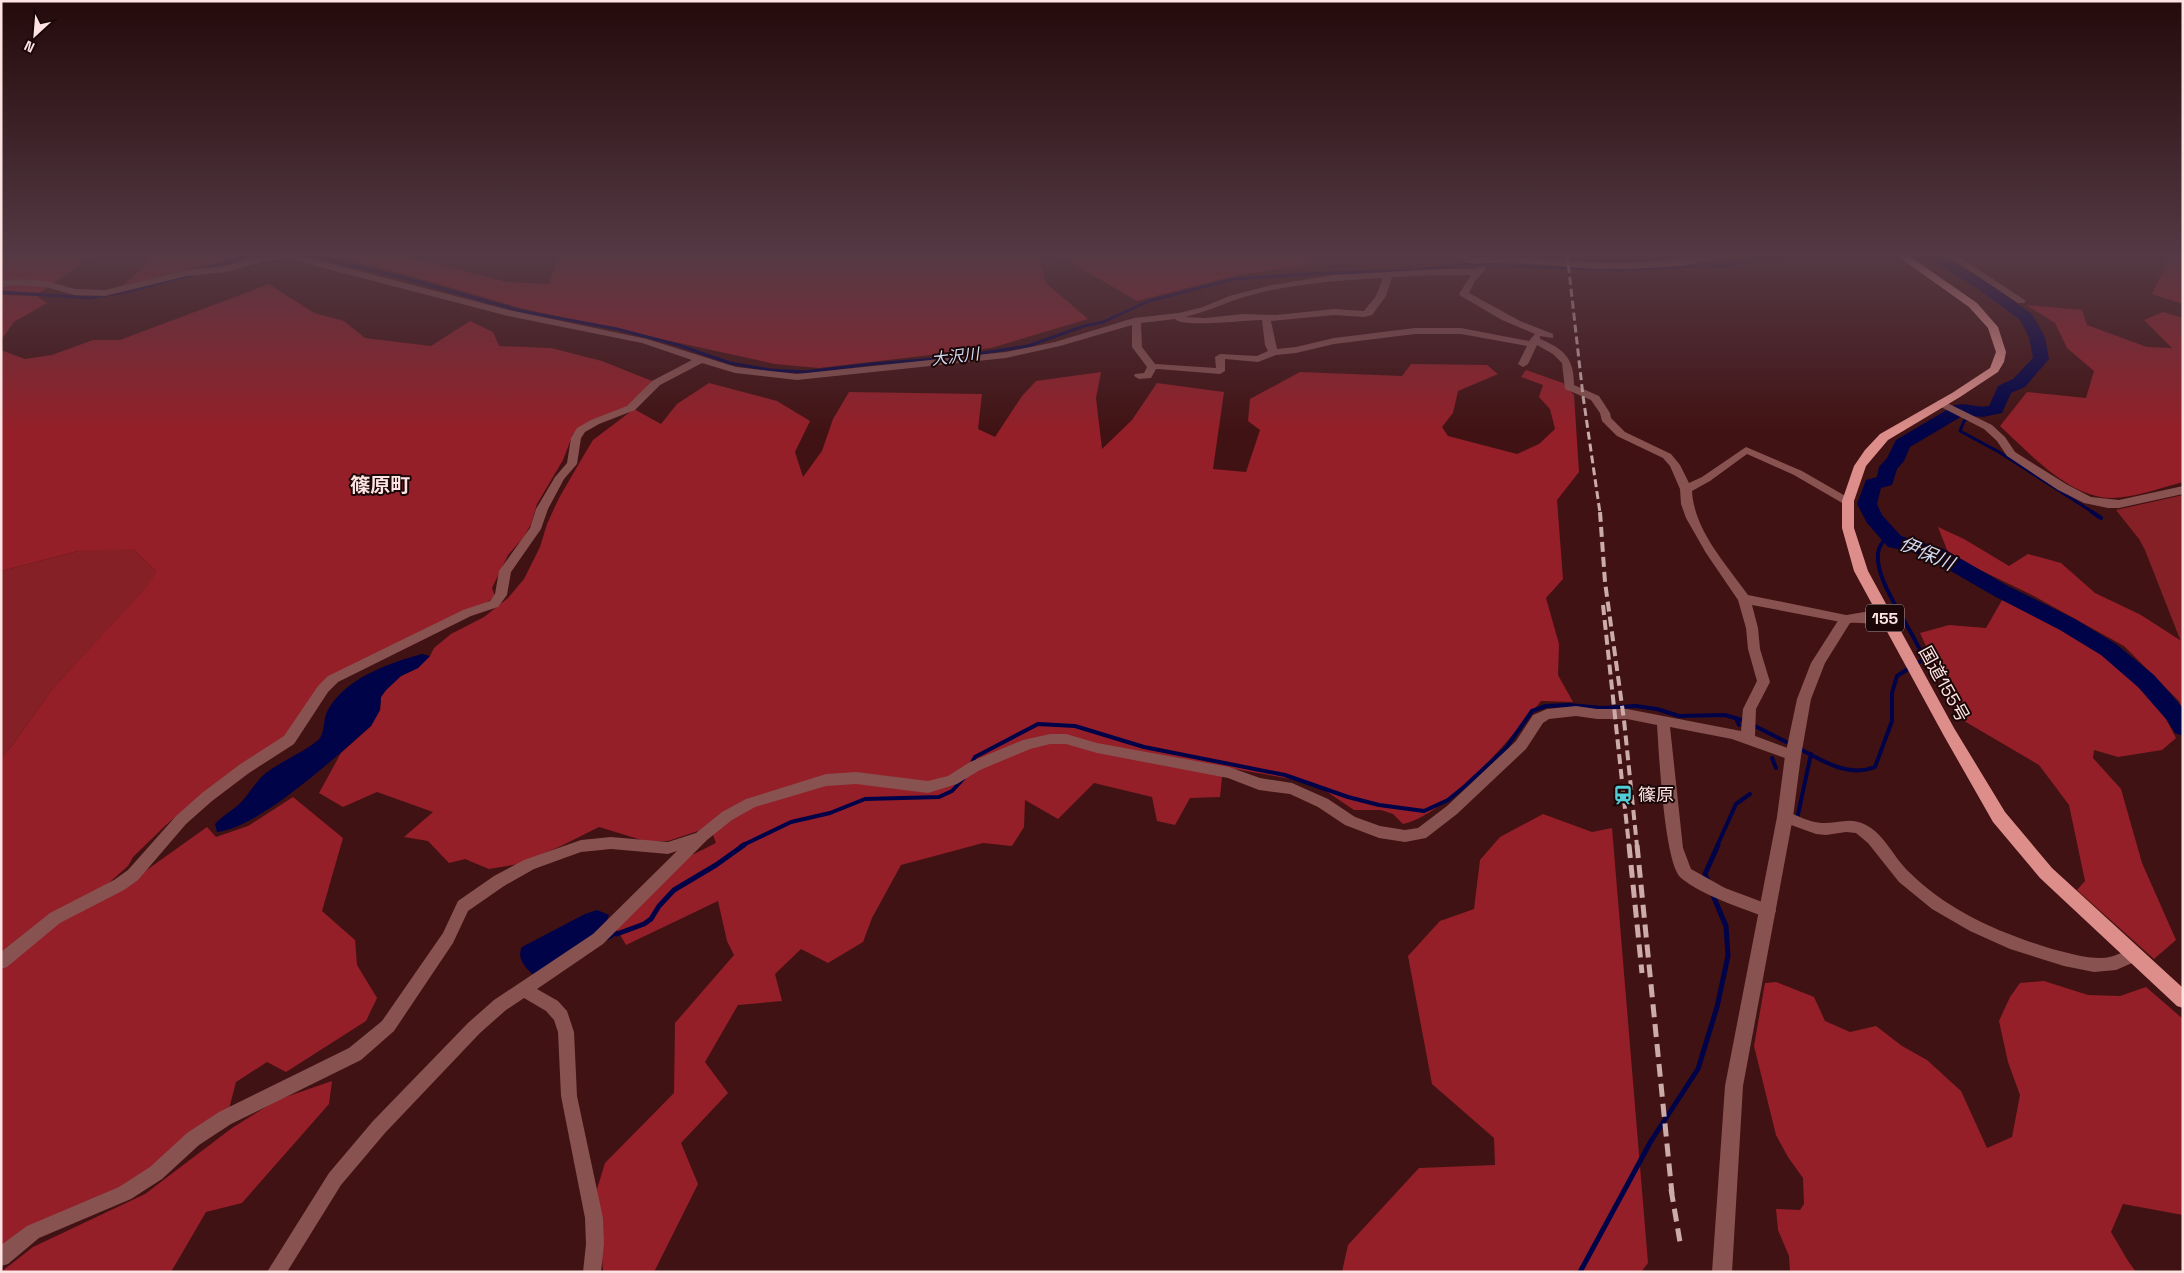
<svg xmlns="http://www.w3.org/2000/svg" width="2184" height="1273" viewBox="0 0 2184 1273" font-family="'Space Grotesk','Noto Sans JP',sans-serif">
  <rect width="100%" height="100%" fill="#411213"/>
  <g fill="#842026">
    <path d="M2183 495V647L2145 550 2139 539 2116 510Z"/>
    <path d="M103 549H133L156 571 150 585 53 688 11 747 1 757V571L78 551Z"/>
  </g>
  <g fill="#941f28">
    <path d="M1 253H101L93 256 39 293 1 291Z"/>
    <path d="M148 253H253L122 286 150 262Z"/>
    <path d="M316 253H376L423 261 507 282 549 284 560 253H1042L1040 259 1046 283 1088 319 991 348 819 368 775 364 520 308 435 283 345 258Z"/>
    <path d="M1055 253H1305V265L1238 275 1137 301Z"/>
    <path d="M2161 253H2183V304L2152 294 2168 260Z"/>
    <path d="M269 284 314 313 344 321 365 338 431 346 470 321 493 332 499 346 551 348 602 361 652 381 628 408 581 426 573 434 563 460 537 504 531 524 524 537 508 555 492 588 495 596 485 604 329 679 284 741 194 801 166 825 133 857 128 866 103 888 1 957V757L11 747 53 688 149 585 156 571 133 549 78 551 1 571V350L25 359 52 355 93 340H120Z"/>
    <path d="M1 295 37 296 47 303 14 322 1 340Z"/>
    <path d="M2026 305 2082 310 2087 325 2147 347 2172 348 2144 320 2163 312 2183 318V482C2160 488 2134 498 2111 498 2069 497 2029 453 2000 426L2027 392 2086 398 2094 371 2067 348 2055 323Z"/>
    <path d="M1411 364 1487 365 1498 374 1458 391 1453 413 1442 427 1448 436 1517 454 1539 444 1555 429 1550 409 1539 397 1543 385 1521 377 1526 370 1563 383 1574 395 1579 472 1557 500 1563 579 1546 598 1559 644 1558 675 1573 702 1541 701C1512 737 1448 814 1403 824L1393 814 1381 810H1354L1314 783 1223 767 1220 797 1190 798 1175 825 1157 821 1152 797 1094 783 1058 819 1025 800 1024 827 1012 846 983 843 901 865 872 918 863 942 828 963 801 949 775 974 782 1001 738 1005 705 1062 728 1093 681 1143 698 1184 654 1272H603L597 1189 605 1163 674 1093 675 1023 734 955 727 941 718 901 626 945 615 926 680 861 716 843 710 827 668 841H645L599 827 561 846 519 864 489 869 465 859 449 863 428 841 404 837 433 812 377 792 343 807 319 793 341 753 371 726 380 710 381 697 386 690 401 676 418 668 430 656 434 648 451 634 484 617 508 598 524 579 540 547 547 524 559 498 584 455 593 440 634 409 661 424 677 404 709 383 777 401 810 421 795 452 803 477 822 451 833 419 849 392 982 394 978 429 995 437 1022 396 1036 381 1101 372 1096 398 1102 449 1132 420 1157 383 1224 392 1213 469 1246 472 1260 430 1248 421 1250 399 1300 372 1402 376Z"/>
    <path d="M1938 527 1964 539 2009 566 2028 554 2061 563 2095 593 2141 615 2183 642V712L2179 701 2124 646 2030 594 1949 555Z"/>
    <path d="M2005 595 2108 655 2154 696 2176 738 2162 750 2118 757 2094 750 2093 758 2121 789 2142 863 2176 940 2154 959 2077 890 2085 881 2069 805 2039 765 1959 718 1920 633 1949 625 1986 628Z"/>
    <path d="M293 797 343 838 322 911 355 940 357 965 377 998 366 1021 286 1072 267 1062 236 1082 229 1109 156 1169 1 1248V967L65 916 127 884 207 827 216 837 248 826Z"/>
    <path d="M1543 814 1592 832 1612 828 1648 1263 1641 1272H1342L1348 1245 1419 1168 1495 1165 1494 1138 1432 1084 1408 956 1440 921 1474 909 1480 860 1500 837Z"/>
    <path d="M2044 981 2088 995 2120 996 2146 987 2183 1019V1215L2123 1204 2111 1232 2128 1261 2136 1272H1790L1789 1256 1778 1230 1776 1209 1800 1210 1804 1204 1803 1178 1788 1157 1776 1135 1754 1046 1765 983 1776 982 1814 997 1825 1021 1850 1032 1876 1026 1902 1046 1927 1060 1961 1091 1987 1148 2012 1137 2020 1095 2008 1062 1999 1021 2010 997 2020 983Z"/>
    <path d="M332 1081 329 1104 242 1203 206 1212 171 1272H1L33 1247 145 1194 232 1128 277 1100Z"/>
  </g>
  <g fill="#000347">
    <path d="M422 654 430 656 418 668 401 676 386 690 381 697 380 710 371 726C338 755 259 828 217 832L215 824C224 814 236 809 244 799 251 791 257 780 266 773 278 763 312 748 320 738 325 730 323 720 327 712 343 679 389 663 422 654Z"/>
    <path d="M597 910 609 915 605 927 615 930 617 934C607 944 592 943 579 948 564 954 549 967 535 976 526 969 516 958 522 947L585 914Z"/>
  </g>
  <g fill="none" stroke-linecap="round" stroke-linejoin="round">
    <g stroke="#000347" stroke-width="3">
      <path d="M300 253 404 278 521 311 617 329 678 345 730 363 770 370 805 372 871 364 950 358 1028 346 1084 326 1103 322 1149 301 1234 279 1325 273 1411 271"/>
      <path d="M204 269 259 253"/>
      <path d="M1418 270 1470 264 1620 270 1709 265 1719 267 1791 253"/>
      <path d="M1 292 89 298 131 291 191 275"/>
      <path d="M1978 413 1964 421 1960 431 1999 452 2094 513"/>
    </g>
    <g stroke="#000347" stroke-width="4">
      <path d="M2092 512 2101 518"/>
      <path d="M1736 718 1739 725"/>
      <path d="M1751 724 1792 745"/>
      <path d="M1798 748C1822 760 1847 778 1875 767L1892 721V693L1897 676 1924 659C1914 630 1870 577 1879 549 1881 544 1885 539 1887 535"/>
      <path d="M1772 758 1776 768"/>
      <path d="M972 763 975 757 1038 724 1075 726 1144 747 1285 775 1348 797 1379 805 1424 811 1448 800 1464 787 1506 748 1532 711 1546 706 1569 705 1602 708 1636 706 1657 709 1679 716 1725 715 1745 721"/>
      <path d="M1797 819 1811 754"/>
      <path d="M741 846 791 822 830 813 865 799 939 797 952 791 964 778"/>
      <path d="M1717 846 1736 804 1750 794"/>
    </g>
    <g stroke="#000347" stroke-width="5">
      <path d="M1708 881 1705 874 1718 845"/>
      <path d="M617 934 644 924 651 919 659 906 674 890 716 865 744 845"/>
      <path d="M1580 1272 1651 1141 1698 1069 1717 1007 1728 956 1726 926 1712 893"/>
    </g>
    <path fill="#000347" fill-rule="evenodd" d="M1918 253H1939L1984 280 2032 314 2045 337 2049 359 2025 387 2011 393 2002 413 1983 417 1964 415 1910 447 1904 461 1897 469 1892 485 1881 488 1877 504 1882 515 1901 536 1944 549 2008 586 2075 619 2116 644 2154 675 2183 708V736L2175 733 2166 719 2138 687 2101 655 2060 630 1994 596 1930 559 1908 551 1888 547 1867 523 1857 504 1866 480 1877 477 1879 467 1887 458 1896 440 1955 405C1966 402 1977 408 1989 406L1998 386 2013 379 2033 358 2029 337 2020 320 1974 286Z"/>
    <g fill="#885250" fill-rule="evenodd">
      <path d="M289 253 509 310 647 339 736 367 797 374 1006 352 1055 342 1134 318 1179 313 1203 307 1229 296 1272 285 1334 275 1439 269H1477L1479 267H1485L1486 269 1475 281 1469 293 1520 321 1553 334V338L1540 336V339C1564 349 1574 358 1574 385L1599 396 1610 413 1611 418 1625 432 1671 454 1680 465 1689 483 1702 477 1746 447 1802 471 1854 501 1848 505 1844 504 1794 475 1747 454 1710 481 1692 491C1694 530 1726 564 1748 595L1846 615 1852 619 1846 623 1752 605 1758 628 1760 649 1770 682 1756 709 1755 736 1798 752 1800 756 1798 760 1793 761 1732 739 1670 727 1683 848 1691 869 1725 888 1773 906 1776 911 1773 916 1768 918C1742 908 1703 896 1681 878 1664 864 1659 751 1657 725L1627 719H1597L1576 716 1549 719 1543 723 1526 749 1457 814 1426 838 1405 842 1379 838 1345 825 1318 807 1290 794 1259 790 1228 778 1097 753 1066 744H1050L1030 749 980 770 957 784 928 793 856 784 826 786 755 807 732 820 707 840 603 944 537 989 558 1001 567 1011 574 1032 577 1096 603 1218 604 1244 601 1272H583L586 1244 585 1218 561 1096 558 1032 554 1020 546 1011 524 998 506 1010 480 1033 385 1133 341 1185 287 1272H267L329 1173 373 1121 468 1023 494 1000 593 934 677 851 668 854 611 849 581 852 534 869 504 886 468 911 453 943 394 1031 361 1060 231 1124 199 1145 162 1179 131 1199 39 1238 8 1264 1 1266V1245L27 1226 119 1187 150 1167 187 1133 219 1112 349 1048 382 1021 443 933 458 901 494 876 524 860 581 840 611 837 668 842 696 833 722 812 746 799 826 774 856 772 928 781 948 776 970 762 1023 740 1050 734H1066L1097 743 1229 767 1260 778 1292 783 1328 799 1355 817 1380 826 1405 830 1418 828 1447 806 1516 741 1533 715 1547 709 1576 706 1597 709H1627L1741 731 1743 709 1757 681 1748 649 1746 628 1738 600 1706 553 1686 518 1681 504 1680 489 1670 466 1663 458 1617 436 1602 421 1600 413 1591 400 1565 389 1562 363 1553 354 1537 345 1528 364 1523 367 1518 364 1527 346 1461 334H1415L1334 344 1296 353 1276 355 1258 362 1225 359V371L1220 374 1158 369H1156L1151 378 1139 379 1134 376 1135 374 1144 373 1147 367 1132 347V325L1060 346 1006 358 797 380 735 373 702 363 660 385 635 410 599 424 585 432 581 438 577 464 564 479 548 509 541 529 511 572 507 595 498 607 471 616 338 682 328 692 294 744 249 773 212 801 186 824 138 880 124 890 60 923 7 967 1 969V952L50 913 114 880 128 870 176 816 202 793 239 765 284 736 318 686 328 676 463 610 490 601 495 594 499 571 530 528 536 509 555 477 567 463 571 438 577 428 591 420 627 406 652 381 692 360 642 343 508 316 289 259 265 261 227 272 187 276 105 296 74 295 46 287 17 285 1 287V281L17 279 47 281 75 289 105 290 187 270 226 266 264 255ZM1439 275H1471L1459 294 1461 296 1502 320 1535 334 1529 341 1461 328H1415L1334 338 1296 347 1277 349 1271 321 1334 315 1364 317 1372 315 1386 296 1392 277ZM1383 278 1376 296 1364 311 1334 309 1276 315 1243 314 1205 318 1185 317C1202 313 1218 306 1235 300 1282 284 1334 281 1383 278ZM1175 319C1180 328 1247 320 1262 320L1265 345 1268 351 1257 356 1220 354 1215 357 1216 368 1155 364 1142 347 1141 323Z"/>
      <path d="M1457 253H1466L1473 258C1525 255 1577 265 1629 263 1669 262 1708 253 1747 253L1681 266 1630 269H1595L1508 262 1473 264 1465 262Z"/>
      <path d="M1943 253H1954L2026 301 2024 303H2018Z"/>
      <path d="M2117 253H2128V254L2124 257Z"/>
      <path d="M1941 400 1992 425 2005 437 2015 452 2066 484 2091 497 2119 500 2183 486V494L2119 508H2108L2084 503 2058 490 2007 456 1997 441 1984 429 1937 405V401Z"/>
      <path d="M1785 811C1797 815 1808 822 1821 823 1837 824 1850 816 1866 825 1885 835 1894 858 1909 872 1948 911 2000 933 2052 949 2068 953 2084 958 2101 958 2113 958 2122 952 2133 948L2139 950 2141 955 2139 960 2116 970 2094 972 2064 966 2010 949 1970 931 1932 909 1899 882 1868 843 1856 833 1846 832 1826 835 1816 834 1780 821 1778 817 1780 813Z"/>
    </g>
    <path fill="#885250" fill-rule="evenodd" d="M1864 612 1891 617 1893 620 1891 623C1881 626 1863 622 1850 623L1825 663 1811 699 1801 756 1793 817 1743 1086 1732 1272H1712L1725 1086 1777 817 1785 756 1797 699 1811 663 1841 616Z"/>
    <path fill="#de8e8a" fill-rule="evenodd" d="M1893 253H1905L1977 303 1998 327 2006 352 2004 362 1998 372 1960 397 1888 440 1866 466 1854 501V528L1868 571 1954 728 2005 812 2052 868 2183 988V1008L2177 1006 2040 878 1993 822 1944 736 1854 571 1842 528V501L1854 466 1865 450 1880 434 1952 393 1990 368 1996 352 1988 328 1969 307Z"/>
    <path stroke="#ccacab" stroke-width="3" stroke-dasharray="8 4" stroke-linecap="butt" d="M1567 253 1583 396 1600 513"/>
    <g stroke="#ccacab" stroke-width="4" stroke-dasharray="10 5" stroke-linecap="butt">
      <path d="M1600 512 1605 582 1624 720 1637 846"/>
      <path d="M1603 605 1629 846"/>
    </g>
    <g stroke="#ccacab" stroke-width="5" stroke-dasharray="13 7" stroke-linecap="butt">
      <path d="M1629 845 1642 973"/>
      <path d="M1637 845 1672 1194"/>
      <path d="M1671 1189 1681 1248"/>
    </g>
  </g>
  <linearGradient id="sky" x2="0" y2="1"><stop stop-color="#240a0a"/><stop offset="0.59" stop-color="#543944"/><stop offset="1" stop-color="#543944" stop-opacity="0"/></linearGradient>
  <rect width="2184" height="432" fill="url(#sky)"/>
  <defs>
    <symbol id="station-bare" viewBox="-9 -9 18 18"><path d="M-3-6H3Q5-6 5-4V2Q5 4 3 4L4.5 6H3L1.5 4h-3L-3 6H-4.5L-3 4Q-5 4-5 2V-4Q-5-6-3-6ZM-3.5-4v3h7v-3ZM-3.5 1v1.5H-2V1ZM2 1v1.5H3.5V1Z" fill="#52ccd5" stroke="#1b0707" stroke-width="2.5" paint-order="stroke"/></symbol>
  </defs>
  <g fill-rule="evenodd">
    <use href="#station-bare" x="1609" y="781" width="28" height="28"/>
  </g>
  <g text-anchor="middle" stroke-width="4" stroke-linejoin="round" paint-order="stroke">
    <g font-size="16" font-style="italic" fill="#cfdcf4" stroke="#1b0707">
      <text transform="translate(955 356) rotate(-7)" y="6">大沢川</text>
    </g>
    <rect fill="#1b0707" stroke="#b9a1a0" stroke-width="1" x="1866" y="604.5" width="38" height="27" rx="4"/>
    <g font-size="16" font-weight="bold" fill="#fde3e1">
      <text x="1885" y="624">155</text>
    </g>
    <g font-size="18" fill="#fde3e1" stroke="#1b0707">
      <text transform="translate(1944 684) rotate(61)" y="6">国道155号</text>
    </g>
    <g font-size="18" fill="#fde3e1" stroke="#1b0707" text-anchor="start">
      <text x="1638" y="801">篠原</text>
    </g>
    <g font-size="19" font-style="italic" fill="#cfdcf4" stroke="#1b0707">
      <text transform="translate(1927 553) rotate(23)" y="7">伊保川</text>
    </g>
    <g font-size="20" font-weight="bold" fill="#fde3e1" stroke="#1b0707">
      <text x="380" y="492">篠原町</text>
    </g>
  </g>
  <rect width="2184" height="1273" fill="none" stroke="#fde3e1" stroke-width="5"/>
  <g transform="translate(35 35) rotate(206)" stroke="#1b0707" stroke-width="4" paint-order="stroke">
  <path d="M0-4L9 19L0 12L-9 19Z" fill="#fde3e1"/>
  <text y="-8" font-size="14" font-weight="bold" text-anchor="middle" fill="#fde3e1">N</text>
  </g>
</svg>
